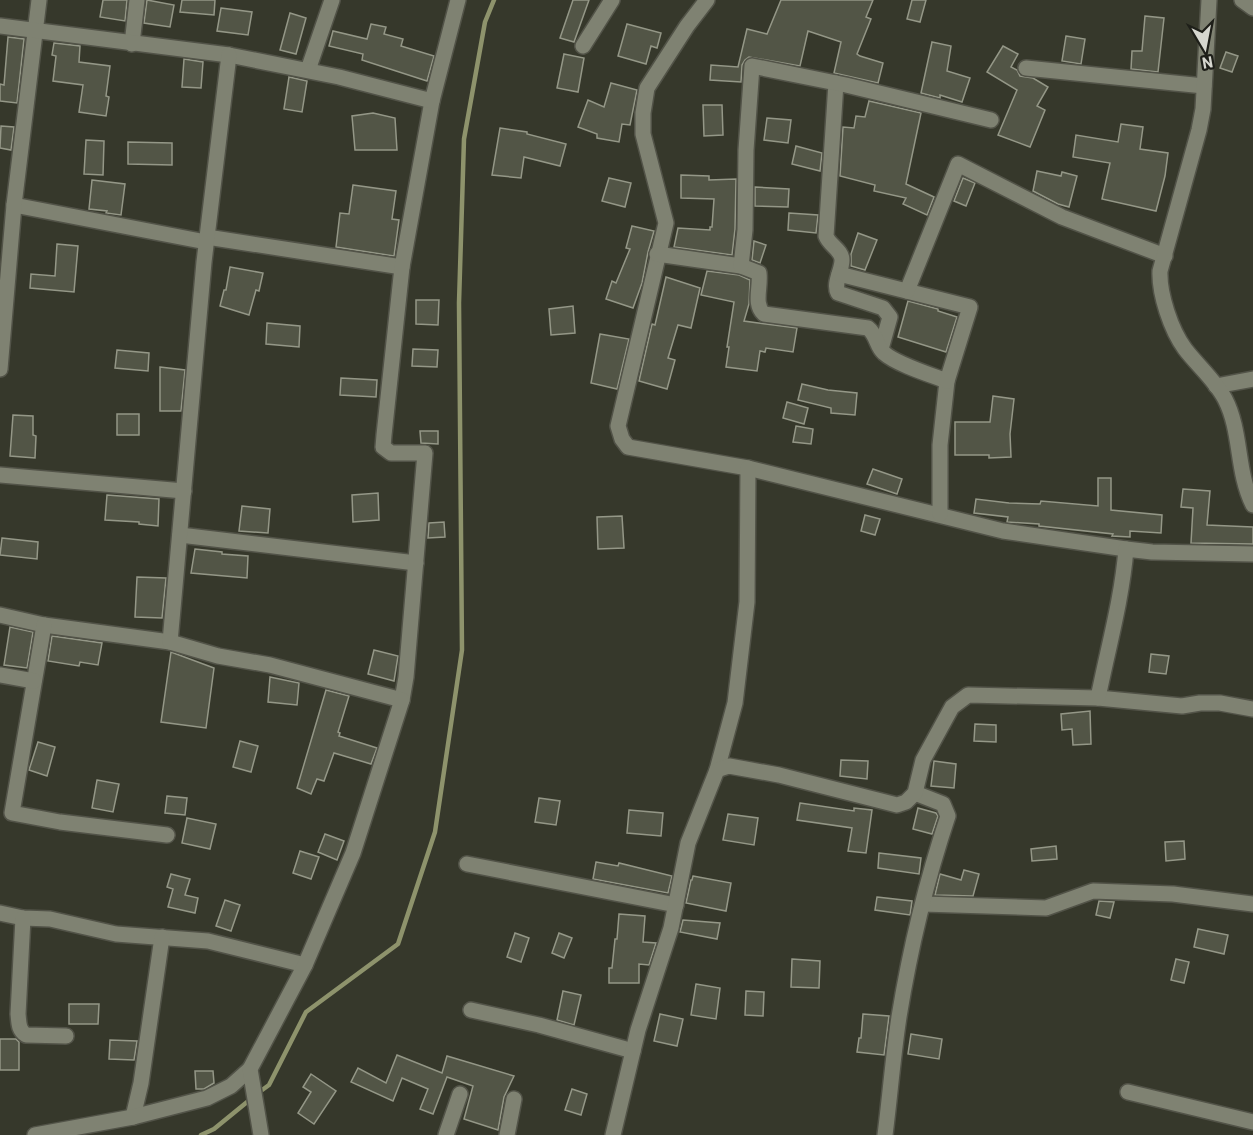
<svg xmlns="http://www.w3.org/2000/svg" width="1253" height="1135" viewBox="0 0 1253 1135" font-family="Barlow,sans-serif">
  <rect width="100%" height="100%" fill="#36382b"/>
  <g fill="none" stroke-linecap="round" stroke-linejoin="round">
    <g stroke="#8e936c" stroke-width="4.5">
      <path d="M258 1093 269 1085 306 1012 398 944 435 832 462 650 459 303 464 139 485 22 494 0"/>
      <path d="M201 1135 214 1129 252 1098"/>
    </g>
  </g>
  <g fill="#525546" stroke="#949787" stroke-width="1.5">
    <path d="M103 0H127L125 21 100 17Z"/>
    <path d="M147 0 174 5 170 27 144 23Z"/>
    <path d="M182 0H215L214 15 180 12Z"/>
    <path d="M573 0H589L574 42 560 38Z"/>
    <path d="M781 0H873L866 17 871 19 857 54 860 56 883 63 878 83 834 73 841 42 808 31 800 66 749 57 745 60 742 65 741 82 710 80 711 65 738 67 747 29 767 34Z"/>
    <path d="M912 0H926L920 22 907 19Z"/>
    <path d="M221 8 252 12 248 35 217 31Z"/>
    <path d="M290 13 306 18 296 54 280 50Z"/>
    <path d="M1145 16 1164 18 1158 72 1131 69 1132 51H1142Z"/>
    <path d="M371 24 386 27 384 34 403 39 401 46 434 56 427 81 362 60 363 54 329 46 333 31 367 39Z"/>
    <path d="M627 24 661 33 657 48 651 46 646 64 618 56Z"/>
    <path d="M1066 36 1085 39 1081 64 1062 61Z"/>
    <path d="M8 37 24 39 17 103 0 101V84L4 85Z"/>
    <path d="M932 42 951 46 947 71 970 78 962 102 940 95V98L921 93Z"/>
    <path d="M54 43 80 46 79 62 110 66 106 96 109 97 106 116 79 112 83 85 53 81 56 56 52 55Z"/>
    <path d="M1003 46 1018 54 1011 67 1017 70 1020 76 1033 78 1048 87 1037 106 1045 110 1030 147 998 135 1017 90 987 72Z"/>
    <path d="M1226 52 1238 56 1232 72 1220 68Z"/>
    <path d="M564 54 584 58 578 92 557 88Z"/>
    <path d="M184 59 203 62 201 88 182 87Z"/>
    <path d="M289 77 307 81 302 112 284 109Z"/>
    <path d="M611 83 637 90 630 125 622 124 619 142 597 138V134L578 127 588 100 604 107Z"/>
    <path d="M869 101 921 113 906 184 934 197 927 215 903 204 906 198 874 191 875 185 840 176 843 127 854 128 856 116 865 117Z"/>
    <path d="M703 105H722L723 135 704 136Z"/>
    <path d="M373 113 395 118 397 150H355L352 116Z"/>
    <path d="M767 118 791 120 788 143 764 140Z"/>
    <path d="M1121 124 1143 127 1140 149 1168 153 1165 176 1156 211 1102 199 1110 163 1073 157 1076 135 1118 142Z"/>
    <path d="M1 126 14 127 11 150 0 148Z"/>
    <path d="M500 128 527 132V134L566 144 560 166 524 157 521 178 492 175Z"/>
    <path d="M86 140 104 141 103 175 84 174Z"/>
    <path d="M128 142 172 143V165L128 164Z"/>
    <path d="M796 146 822 153 820 171 792 164Z"/>
    <path d="M1037 171 1061 176 1062 172 1077 176 1069 207 1058 204 1033 191Z"/>
    <path d="M681 175 709 176V180L736 179 735 229 732 255 674 247 678 228 710 230V227H712L714 199 681 198Z"/>
    <path d="M609 178 631 183 625 207 602 201Z"/>
    <path d="M963 178 975 183 966 206 954 201Z"/>
    <path d="M92 180 125 184 121 215 106 213 107 211 89 209Z"/>
    <path d="M353 185 396 191 392 219 399 220 394 256 336 247 340 213 349 214Z"/>
    <path d="M755 187 789 189 788 207 755 206Z"/>
    <path d="M789 213 818 215 816 233 788 230Z"/>
    <path d="M632 226 654 231 648 252 642 283 633 308 606 299 612 281 616 283 630 249 626 248Z"/>
    <path d="M858 233 877 240 865 270 851 266V254Z"/>
    <path d="M754 241 766 245 760 263 752 260Z"/>
    <path d="M57 244 78 246 74 292 30 288 31 274 55 276Z"/>
    <path d="M230 267 263 273 259 291 256 290 249 315 220 306 224 290H226Z"/>
    <path d="M707 271 739 275 750 280 749 304 744 321 797 328 793 352 766 348 765 352 760 351 757 371 726 367 729 347H727L734 302 701 295Z"/>
    <path d="M666 277 700 288 691 328 678 325 668 358 675 360 667 389 639 381 652 324 655 325Z"/>
    <path d="M416 300H439L438 325 416 324Z"/>
    <path d="M908 301 938 309V311L957 317 946 352 898 337Z"/>
    <path d="M573 306 575 333 551 335 549 309Z"/>
    <path d="M267 323 300 326 299 347 266 344Z"/>
    <path d="M600 334 629 339 617 389 591 383Z"/>
    <path d="M413 349 438 350 437 367 412 366Z"/>
    <path d="M117 350 149 353 148 371 115 368Z"/>
    <path d="M160 367 185 370 181 411H160Z"/>
    <path d="M341 378 377 380 376 397 340 395Z"/>
    <path d="M802 384 828 390 857 393 855 415 831 413V408L798 400Z"/>
    <path d="M993 396 1014 399 1010 434 1011 457 989 458V455H955V422H990Z"/>
    <path d="M787 402 808 408 804 424 783 418Z"/>
    <rect x="117" y="414" width="22" height="21"/>
    <path d="M13 415 33 416V435L36 436 35 458 10 456Z"/>
    <path d="M796 426 813 429 811 444 793 442Z"/>
    <path d="M420 431H438V444L421 443Z"/>
    <path d="M873 469 902 479 897 494 867 484Z"/>
    <path d="M1098 478H1111V510L1162 515 1161 533 1130 531V537L1112 536 1113 534 1039 526V524L1007 522 1008 517 974 513 976 499 1009 503 1040 504 1041 501 1098 506Z"/>
    <path d="M1183 489 1210 491 1207 525 1253 527V544L1191 543 1193 508 1181 507Z"/>
    <path d="M378 493 379 520 353 522 352 495Z"/>
    <path d="M107 495 159 499 158 526 139 524V522L105 520Z"/>
    <path d="M242 506 270 509 268 533 239 531Z"/>
    <path d="M865 515 880 519 875 535 861 531Z"/>
    <path d="M622 516 624 548 598 549 597 517Z"/>
    <path d="M444 522 445 537 428 538 429 523Z"/>
    <path d="M2 538 38 542 37 559 0 555Z"/>
    <path d="M195 549 222 552V554L248 556 247 578 191 573Z"/>
    <path d="M137 577 166 578 162 618 135 617Z"/>
    <path d="M10 627 33 632 27 668 4 665Z"/>
    <path d="M52 636 102 643 98 665 80 662 79 666 48 661Z"/>
    <path d="M374 650 398 656 394 681 368 674Z"/>
    <path d="M171 652 214 668 206 728 161 722Z"/>
    <path d="M1151 654 1169 656 1166 674 1149 672Z"/>
    <path d="M270 677 299 683 297 705 268 702Z"/>
    <path d="M326 690 349 696 338 732 340 733 339 736 377 748 371 764 334 753 324 781 317 779 311 794 297 788Z"/>
    <path d="M1090 711 1091 744 1073 745 1072 729 1062 730 1061 714Z"/>
    <path d="M975 724 996 725V742L974 741Z"/>
    <path d="M240 741 258 746 251 772 233 767Z"/>
    <path d="M38 742 55 747 47 776 29 770Z"/>
    <path d="M841 760 868 761 867 779 840 776Z"/>
    <path d="M934 761 956 764 954 788 931 786Z"/>
    <path d="M97 780 119 784 113 812 92 808Z"/>
    <path d="M167 796 187 798 185 815 165 813Z"/>
    <path d="M539 798 560 801 556 825 535 822Z"/>
    <path d="M800 803 854 811V808L872 810 866 853 848 851 852 828 797 820Z"/>
    <path d="M918 808 936 813 938 816 932 834 913 829Z"/>
    <path d="M629 810 663 813 661 836 627 833Z"/>
    <path d="M728 814 758 818 754 845 723 840Z"/>
    <path d="M187 818 216 824 210 849 182 843Z"/>
    <path d="M325 834 344 841 337 860 318 852Z"/>
    <path d="M1184 841 1185 859 1166 861 1165 842Z"/>
    <path d="M1056 846 1057 859 1032 861 1031 849Z"/>
    <path d="M300 851 319 857 311 879 293 873Z"/>
    <path d="M879 853 921 858 919 874 878 868Z"/>
    <path d="M596 862 618 866 619 863 672 876 668 893 593 879Z"/>
    <path d="M964 870 979 874 973 896 935 895 940 874 961 880Z"/>
    <path d="M171 874 190 879 185 895 198 898 195 913 168 907 173 889 167 887Z"/>
    <path d="M693 876 731 883 726 911 686 903 691 880H692Z"/>
    <path d="M877 897 912 901 910 915 875 910Z"/>
    <path d="M225 900 240 905 231 931 216 926Z"/>
    <path d="M1099 901 1114 902 1110 918 1096 915Z"/>
    <path d="M619 914 645 916 643 942 656 943 649 965 639 964V983H609V968H612L615 939H617Z"/>
    <path d="M683 920 720 923 717 939 680 932Z"/>
    <path d="M1198 929 1228 935 1224 954 1194 947Z"/>
    <path d="M515 933 529 938 521 962 507 957Z"/>
    <path d="M559 933 572 938 564 958 552 953Z"/>
    <path d="M792 959 820 961 819 988 791 987Z"/>
    <path d="M1176 959 1189 962 1184 983 1171 980Z"/>
    <path d="M696 984 720 988 716 1019 691 1015Z"/>
    <path d="M563 991 581 995 574 1025 557 1020Z"/>
    <path d="M746 991 764 992 763 1016 745 1015Z"/>
    <path d="M69 1004H99L98 1024H69Z"/>
    <path d="M660 1014 683 1019 677 1046 654 1041Z"/>
    <path d="M863 1014 889 1016 884 1055 857 1052 859 1038H861Z"/>
    <path d="M911 1034 942 1039 939 1059 908 1054Z"/>
    <path d="M0 1039H16L19 1042V1070H0Z"/>
    <path d="M110 1040 137 1041 134 1060 109 1059Z"/>
    <path d="M397 1055 442 1073 447 1056 514 1076 504 1097 498 1130 464 1119 473 1086 447 1077 433 1114 420 1109 428 1089 402 1078 393 1101 351 1082 358 1068 386 1083Z"/>
    <path d="M195 1071H213L214 1083 204 1089H196Z"/>
    <path d="M311 1074 336 1091 314 1124 298 1113 311 1092 303 1087Z"/>
    <path d="M572 1089 587 1094 581 1115 565 1110Z"/>
  </g>
  <g fill="none" stroke-linecap="round" stroke-linejoin="round">
    <defs>
      <g id="minor">
        <path d="M707 0 687 26 647 88 643 113V134L666 223 618 426 622 439 628 447 748 468 1003 531 1126 549"/>
        <path d="M1242 0 1253 8"/>
        <path d="M132 44 137 0"/>
        <path d="M583 46 612 0"/>
        <path d="M1026 68 1204 86"/>
        <path d="M308 70 332 0"/>
        <path d="M836 83 826 236C829 245 842 250 842 260 842 271 833 283 838 293L883 308 890 317 881 349"/>
        <path d="M14 205 206 242"/>
        <path d="M207 237 402 267"/>
        <path d="M657 254 741 266 759 273C761 287 753 304 764 314L868 328C877 335 876 346 884 353 896 364 931 375 947 381L940 445V514"/>
        <path d="M741 266 745 230 746 150 752 66 846 85 991 120"/>
        <path d="M839 274 970 307 947 381"/>
        <path d="M907 291 958 164 1062 217 1165 256"/>
        <path d="M0 369 14 205 39 0"/>
        <path d="M1216 386 1253 379"/>
        <path d="M0 475 184 491"/>
        <path d="M180 535 416 563"/>
        <path d="M0 615 44 625 170 642"/>
        <path d="M44 625 12 813 60 822 167 835"/>
        <path d="M0 675 34 681"/>
        <path d="M1098 698 1182 706 1200 703H1220L1253 709"/>
        <path d="M402 700 406 677 425 453H391L383 447 384 435 402 267 432 101"/>
        <path d="M717 770 735 703 747 602 748 468"/>
        <path d="M467 864 676 905"/>
        <path d="M923 904 1046 908 1093 891 1173 894 1253 904"/>
        <path d="M0 913 23 918 50 919 116 934 208 941 305 965"/>
        <path d="M23 918 18 1014C19 1022 18 1030 26 1035L66 1036"/>
        <path d="M471 1010 539 1025 633 1051"/>
        <path d="M1128 1092 1253 1122"/>
        <path d="M133 1117 141 1083 162 937"/>
        <path d="M35 1135 133 1117 207 1098 231 1086 250 1069"/>
        <path d="M446 1135 460 1094"/>
        <path d="M507 1135 514 1099"/>
        <path d="M885 1135C890 1096 893 1056 899 1017 910 949 926 882 948 816L943 804 915 793"/>
      </g>
      <g id="tertiary">
        <path d="M1209 0 1203 109 1199 130 1160 271C1159 294 1171 330 1185 349 1198 366 1215 380 1225 399 1242 432 1236 471 1253 505"/>
        <path d="M0 26 229 55 339 77 432 101 458 0"/>
        <path d="M229 55 204 262 170 642 218 656 270 665 402 700 353 853 305 965 250 1069 261 1135"/>
        <path d="M613 1135 638 1030 671 928 688 843 717 770 729 766 779 775 897 805 906 802 915 793 923 760 952 707 968 695 1098 698C1108 648 1122 599 1126 549L1152 552 1253 554"/>
      </g>
    </defs>
    <use href="#minor" stroke="#525348" stroke-width="18"/>
    <use href="#tertiary" stroke="#525348" stroke-width="18"/>
    <use href="#minor" stroke="#7f8272" stroke-width="15"/>
    <use href="#tertiary" stroke="#7f8272" stroke-width="15"/>
  </g>
  <g transform="translate(1205 48) rotate(170)" stroke="#1e1f19" stroke-width="4.5" paint-order="stroke">
  <path d="M0-4.5L10 22L0 15L-10 22Z" fill="#d6d7cf"/>
  <text y="-9" font-size="16" font-weight="bold" text-anchor="middle" fill="#d6d7cf">N</text>
  </g>
</svg>
